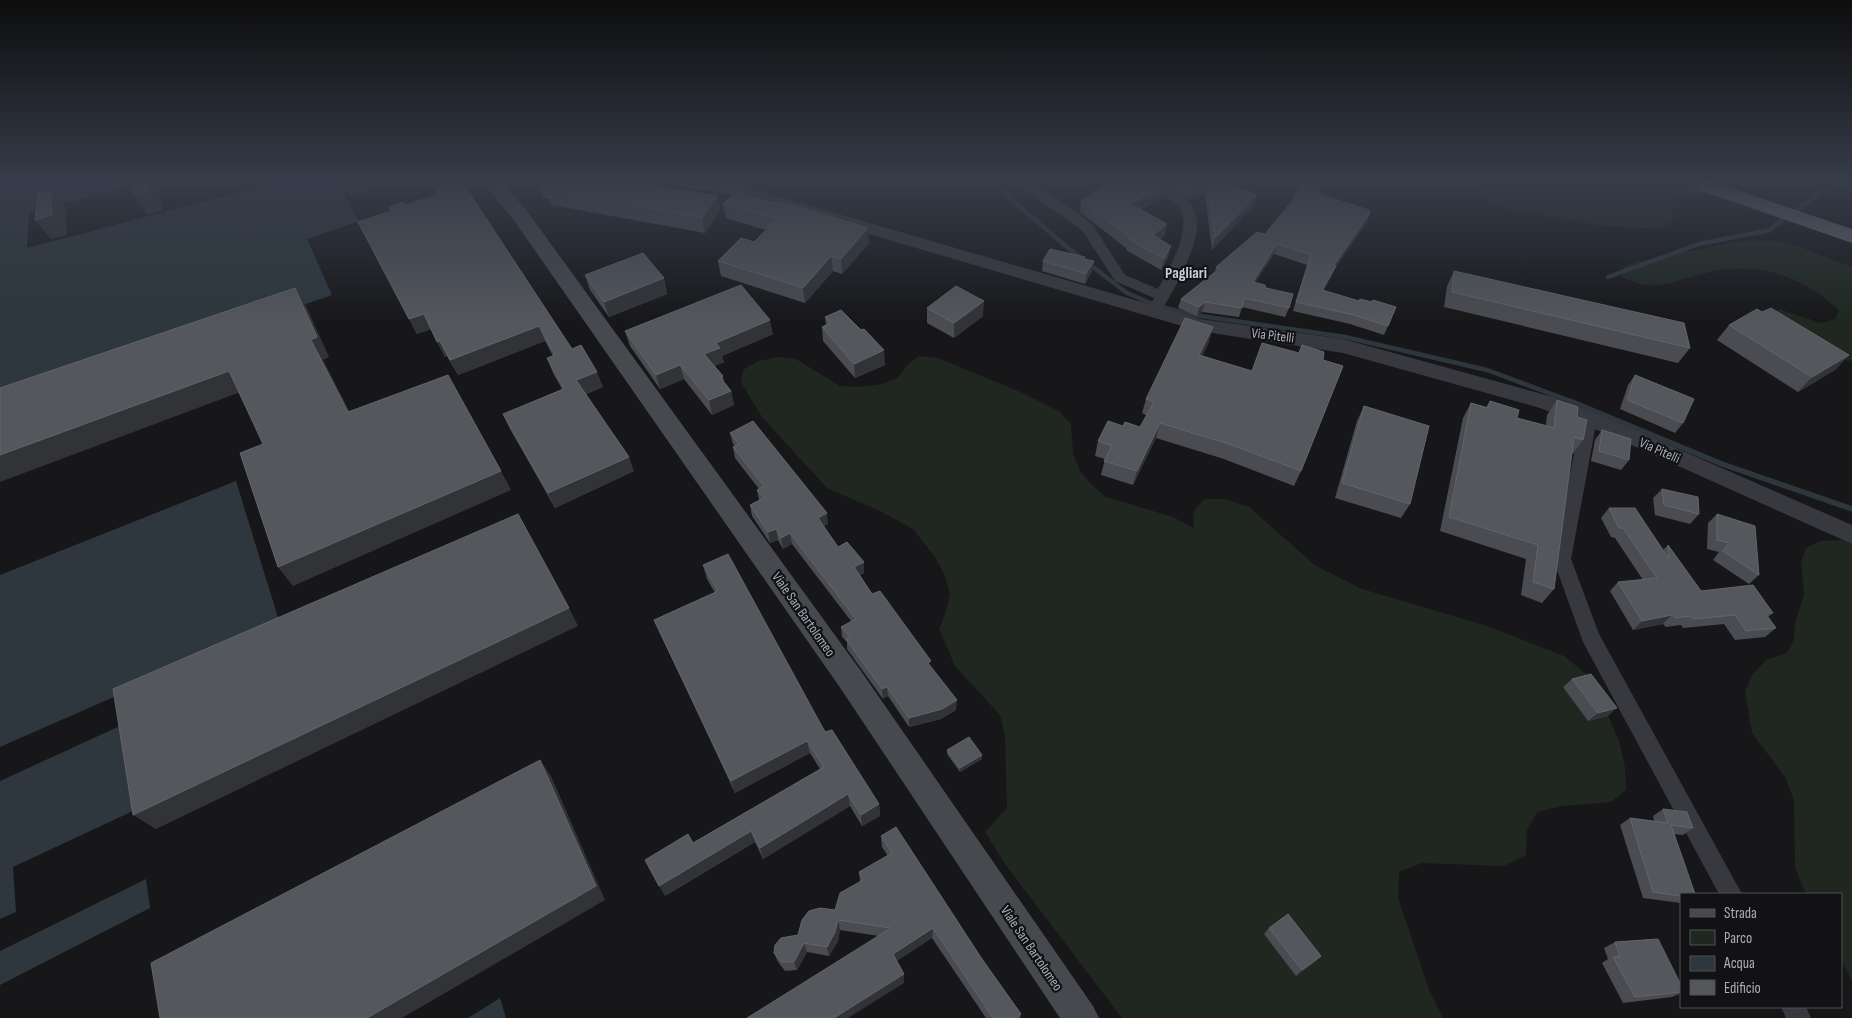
<svg xmlns="http://www.w3.org/2000/svg" width="1852" height="1018" viewBox="0 0 1852 1018" font-family="'Sofia Sans Condensed',sans-serif">
  <rect width="100%" height="100%" fill="#171719"/>
  <g fill="#1f2720">
    <path d="M1458 180H1683L1674 195 1673 221 1659 229 1608 226 1527 213 1501 206Z"/>
    <path d="M1740 241H1777L1797 246 1852 267V361L1836 359 1770 316 1779 309 1821 323 1835 319 1839 310C1803 277 1760 261 1710 272 1676 279 1657 295 1622 277L1624 267 1635 262Z"/>
    <path d="M919 356 938 358 1025 394 1060 412 1071 424 1073 454 1080 471 1091 484 1106 497 1173 517 1194 528 1193 512 1204 499H1225L1249 507 1316 566 1362 589 1487 626 1564 656 1586 674 1600 696 1620 744 1625 768 1626 790 1611 802 1561 806 1537 812 1527 830 1526 855 1504 866 1422 863 1399 872 1398 898 1430 992 1443 1018H1122L1005 864 985 832 1007 808 1005 736 1000 715 955 666 939 629 946 612 950 593 944 574 935 557 913 529 880 511 827 488 762 417 741 382 743 370 758 361 778 357 796 359 840 386 860 387 882 384 898 378 906 366Z"/>
    <path d="M1842 540 1852 544V981L1841 960V894H1806L1795 868 1794 800 1785 777 1752 733 1745 691 1753 674 1766 660 1787 653 1794 639 1795 623 1804 595 1801 562 1806 548 1820 541Z"/>
  </g>
  <g fill="#2d373d">
    <path d="M0 180H155L29 212 27 248 287 180H336L359 221 307 239 332 295 0 409Z"/>
    <path d="M236 481 280 624 0 747V575Z"/>
    <path d="M122 725 133 811 13 867 16 912 0 919V781Z"/>
    <path d="M146 879 150 908 0 985V951Z"/>
    <path d="M500 998 506 1018H468Z"/>
  </g>
  <g fill="none" stroke-linecap="round" stroke-linejoin="round">
    <g stroke="#2d373d" stroke-width="4.5">
      <path d="M989 180 1068 248 1127 293 1153 304 1187 314 1345 337 1487 370 1573 402"/>
      <path d="M1797 210 1833 184 1852 180"/>
      <path d="M1608 277 1699 244 1770 230 1782 220"/>
    </g>
    <path stroke="#2d373d" stroke-width="5.5" d="M1570 401 1722 464 1852 509"/>
    <path stroke="#343539" stroke-width="22" stroke-dasharray="22 11" stroke-linecap="butt" d="M1690 180 1706 186"/>
    <g fill="#38393e" fill-rule="evenodd">
      <path d="M1011 180H1026L1073 209 1092 224 1125 275 1158 289C1168 271 1195 225 1178 206 1168 196 1153 191 1145 180 1161 180 1167 184 1180 194 1188 200 1195 208 1197 219 1200 243 1175 289 1162 309H1152L1150 306 1154 298 1115 281 1082 230Z"/>
      <path d="M1589 413 1595 415 1597 419 1571 559 1599 634 1742 894H1719L1583 642 1553 559 1581 419 1583 415Z"/>
      <path d="M1781 1007H1806L1811 1018H1786Z"/>
    </g>
    <path fill="#38393e" fill-rule="evenodd" d="M735 184 1200 319 1343 339 1553 397 1621 424 1852 525V544L1607 434 1540 408 1343 353 1199 331 729 193 727 189 729 185Z"/>
    <g fill="#46494e" fill-rule="evenodd">
      <path d="M481 180H500L527 211 861 671 1093 1006 1099 1018H1060L841 689 513 219Z"/>
      <path d="M670 180H715L731 183 733 180H752L742 193 735 195 679 186 672 184Z"/>
    </g>
    <path fill="#64686f" fill-rule="evenodd" d="M1707 180 1852 229V243L1699 190 1696 186 1699 182Z"/>
  </g>
  <g fill="#4a4c51">
    <path d="M429 180H461L572 349 603 387 586 394 634 471 555 508 510 429 503 414 562 389 553 373 547 358 553 356 545 341 458 375 447 356 445 357 431 329 417 334 358 222 438 195Z"/>
    <path d="M1035 180H1047L1039 184Z"/>
    <path d="M1115 180H1228L1226 182 1257 195 1253 206 1212 250 1205 194 1190 200 1164 182 1159 181 1167 187 1164 198 1141 209 1165 235 1160 239 1168 258 1161 270 1126 250V248L1080 212 1081 201Z"/>
    <path d="M539 183 717 196 720 211 705 233 552 205 550 199 544 198Z"/>
    <path d="M1318 194 1370 213 1367 222 1335 268 1332 275 1324 290 1359 301 1372 302 1396 307 1384 335 1350 324 1293 311 1307 265 1274 254 1255 282 1266 288 1289 308 1285 317 1242 307 1239 317 1202 312 1197 316 1178 308 1181 299 1215 272 1216 267 1265 234Z"/>
    <path d="M723 204 869 243 842 274 833 271 805 303 721 276 718 261 754 242 766 230 726 218Z"/>
    <path d="M1043 261 1092 271 1085 284 1042 271Z"/>
    <path d="M1454 271 1690 348 1678 363 1444 307 1447 286Z"/>
    <path d="M585 275 664 278 667 294 609 317 590 290Z"/>
    <path d="M927 308 983 316 954 338 927 323Z"/>
    <path d="M825 317 885 365 855 378 823 341 822 327 826 325Z"/>
    <path d="M1729 325 1849 355 1835 370 1798 392 1717 340Z"/>
    <path d="M625 331 773 334 722 356 724 362 714 366 723 376 724 382 731 391 734 405 712 415 684 379 660 389 630 346Z"/>
    <path d="M1209 342 1202 356 1301 471 1294 486 1224 459 1156 438 1133 485 1101 475 1105 459 1095 456 1098 441 1123 426 1140 427 1147 416 1142 413 1146 399Z"/>
    <path d="M1635 375 1683 423 1675 433 1620 409 1628 385Z"/>
    <path d="M1557 400 1577 417 1583 440 1572 455 1554 589 1542 603 1521 595 1526 559 1440 531 1463 418 1471 403 1486 407 1490 401 1517 418 1546 425 1547 415Z"/>
    <path d="M1364 406 1410 504 1401 518 1335 498 1357 421Z"/>
    <path d="M1602 430 1629 460 1621 470 1591 461 1595 440Z"/>
    <path d="M730 433 828 524 824 526 838 547 864 562V573L860 575 872 594 931 667 956 710 941 719 909 727 888 696 883 699 847 649V642L842 637 841 627 851 621 792 544 783 549 778 540 770 543 752 516 750 505 759 500 757 490 759 489 735 458 733 447 735 446 733 444Z"/>
    <path d="M1662 489 1699 514 1690 524 1655 515 1653 498Z"/>
    <path d="M1609 508 1663 550 1668 545 1701 591 1773 613 1768 617 1776 628 1765 637 1735 640 1724 624 1683 628 1681 625 1666 627 1663 624 1633 630 1610 591 1618 582 1643 580 1615 538 1611 537 1601 518Z"/>
    <path d="M1717 514 1759 575 1749 584 1713 560 1719 552 1707 549 1708 523Z"/>
    <path d="M703 565 879 804 880 816 862 826 850 806 763 859 755 842 665 896 693 843 820 769 810 753 735 793 660 633 654 620 715 593 707 579Z"/>
    <path d="M1572 679 1608 716 1588 721 1563 687Z"/>
    <path d="M947 750 982 759 960 772 947 754Z"/>
    <path d="M1663 809 1693 828 1683 835 1674 834 1681 894V903L1643 898 1620 825 1630 818 1654 821 1653 816Z"/>
    <path d="M881 836 982 959 1021 1014 1020 1018H986L932 938 896 961 904 983 879 936 840 930 838 941 829 956 807 952 797 970 785 971 778 962 774 953 798 935 835 910 860 882 859 872 888 856 882 847Z"/>
    <path d="M1269 928 1321 956 1315 962 1296 976 1264 934Z"/>
    <path d="M1615 942 1681 985V993L1672 997 1623 1003 1602 963 1608 959 1604 948Z"/>
  </g>
  <g fill="#313336">
    <path d="M147 180H157L162 211 147 215 133 195Z"/>
    <path d="M347 180H401L350 196 343 182Z"/>
    <path d="M1039 180H1047L1039 184Z"/>
    <path d="M1208 182 1205 194 1190 200 1193 189Z"/>
    <path d="M1167 187 1164 198 1128 214 1130 203Z"/>
    <path d="M51 190 66 209 67 235 51 239 35 220Z"/>
    <path d="M1257 195 1253 206 1212 250 1215 238Z"/>
    <path d="M717 196 720 211 705 233 702 218Z"/>
    <path d="M1370 213 1367 222 1335 268 1332 275 1319 299 1334 265Z"/>
    <path d="M1167 224 1165 235 1151 247 1153 235Z"/>
    <path d="M868 228 869 243 842 274 841 259Z"/>
    <path d="M1277 244 1274 254 1250 291 1253 282Z"/>
    <path d="M1171 246 1168 258 1161 270 1164 259Z"/>
    <path d="M831 256 833 271 805 303 803 288Z"/>
    <path d="M1094 261 1092 271 1085 284 1086 274Z"/>
    <path d="M664 278 667 294 609 317 604 302Z"/>
    <path d="M295 288 307 308 329 357 323 360 360 432 348 412 311 340Z"/>
    <path d="M984 301 983 316 954 338V323Z"/>
    <path d="M1205 302 1202 312 1197 316 1199 307Z"/>
    <path d="M424 314 431 329 417 334 409 319Z"/>
    <path d="M770 320 773 334 722 356 724 362 708 369 704 354 716 343Z"/>
    <path d="M539 326 545 341 458 375 450 360Z"/>
    <path d="M1213 327 1209 342 1195 370 1199 355Z"/>
    <path d="M440 341 447 356 445 357 437 342Z"/>
    <path d="M884 350 885 365 855 378 854 364Z"/>
    <path d="M1849 355 1835 370 1798 392 1812 377Z"/>
    <path d="M680 365 684 379 660 389 656 375Z"/>
    <path d="M229 371 243 391 0 482V455Z"/>
    <path d="M597 372 603 387 582 395 576 380Z"/>
    <path d="M731 391 734 405 712 415 709 400Z"/>
    <path d="M1160 423 1156 438 1133 485 1137 471Z"/>
    <path d="M629 457 634 471 555 508 548 493Z"/>
    <path d="M501 471 511 490 293 586 278 567Z"/>
    <path d="M827 513 828 524 819 529 818 518Z"/>
    <path d="M776 529 778 540 770 543 768 532Z"/>
    <path d="M790 533 792 544 783 549 781 538Z"/>
    <path d="M864 562V573L855 578 854 567Z"/>
    <path d="M569 608 578 626 156 829 133 815Z"/>
    <path d="M1672 615 1663 624 1633 630 1642 621Z"/>
    <path d="M887 687 888 696 883 699 882 689Z"/>
    <path d="M957 700 956 710 941 719 909 727V718Z"/>
    <path d="M1617 708 1608 716 1588 721 1598 713Z"/>
    <path d="M807 741 810 753 735 793 731 781Z"/>
    <path d="M982 755V759L960 772V768Z"/>
    <path d="M540 760 551 776 605 900 402 1018H367Z"/>
    <path d="M848 794 850 806 763 859 760 848Z"/>
    <path d="M879 804 880 816 862 826 861 815Z"/>
    <path d="M751 831 755 842 665 896 659 886Z"/>
    <path d="M838 920 840 930 838 941 829 956 827 947Z"/>
    <path d="M933 928 932 938 894 963 893 954Z"/>
    <path d="M804 943 807 952 797 970 794 962Z"/>
    <path d="M1321 956 1315 962 1296 976 1302 970Z"/>
    <path d="M904 974V983L848 1018H834Z"/>
  </g>
  <g fill="#54575c" stroke="#62656b">
    <path d="M133 180H147L149 191 133 195Z"/>
    <path d="M431 180H461L572 349 581 345 597 372 576 380 629 457 548 493 503 414 564 389 547 358 555 355 539 326 450 360 440 341 437 342 424 314 409 319 358 222 391 211 389 207 403 202 405 205 440 194Z"/>
    <path d="M541 180H621L717 196 702 218 548 190 552 185 539 183Z"/>
    <path d="M1115 180H1158L1167 187 1130 203 1167 224 1153 235 1171 246 1164 259 1128 239 1130 238 1081 201Z"/>
    <path d="M1181 180H1220L1257 195 1215 238 1208 182 1193 189Z"/>
    <path d="M1302 180H1307L1322 184 1318 194 1369 210 1370 213 1334 265 1336 266 1322 290 1359 301 1360 299 1372 302 1373 300 1396 307 1388 326 1354 315 1296 302 1311 255 1277 244 1253 282 1265 285 1266 288 1293 294 1289 308 1244 298 1242 308 1205 302 1199 307 1181 299 1220 268 1216 267 1257 232 1265 234 1293 200Z"/>
    <path d="M51 190 52 215 35 220 38 193Z"/>
    <path d="M735 192 771 203 773 201 797 206 868 228 841 259 831 256 803 288 718 261 741 238 754 242 777 219 723 204Z"/>
    <path d="M1050 249 1085 257 1084 259 1094 261 1086 274 1043 261Z"/>
    <path d="M643 253 664 278 604 302 585 275Z"/>
    <path d="M1454 271 1684 323 1690 348 1452 292Z"/>
    <path d="M741 285 770 320 716 343 720 348 704 354 723 376 720 377 731 391 709 400 680 365 656 375 625 331Z"/>
    <path d="M956 286 984 301 954 323 927 308Z"/>
    <path d="M295 288 317 337 311 340 348 412 448 375 501 471 278 567 240 453 263 444 229 371 0 455V388Z"/>
    <path d="M1771 308 1849 355 1812 377 1729 325 1757 309 1762 312Z"/>
    <path d="M841 310 861 330 864 329 884 350 854 364 822 327 830 323 825 317Z"/>
    <path d="M1185 318 1213 327 1199 355 1252 371 1262 343 1299 353 1302 345 1324 352 1323 360 1343 366 1301 471 1229 444 1160 423 1137 471 1104 461 1112 446 1098 441 1108 421 1123 426 1125 422 1140 427 1154 402 1146 399Z"/>
    <path d="M1635 375 1694 399 1683 423 1627 400Z"/>
    <path d="M1557 400 1578 407 1577 417 1587 420 1583 440 1574 437 1554 589 1533 582 1538 545 1449 517 1471 403 1488 408 1490 401 1519 410 1517 418 1554 428Z"/>
    <path d="M1364 406 1429 426 1410 504 1342 483Z"/>
    <path d="M753 421 827 513 818 518 838 547 847 542 864 562 854 567 872 594 880 591 931 661 928 663 957 700 942 709 909 718 887 687 882 689 846 639 850 637 841 627 856 619 790 533 781 538 776 529 768 532 750 505 764 498 757 490 764 486 733 447 739 444 730 433Z"/>
    <path d="M1602 430 1631 439 1629 460 1599 451Z"/>
    <path d="M1662 489 1698 497 1699 514 1664 505Z"/>
    <path d="M1609 508H1635L1669 559 1668 545 1701 591 1753 585 1773 613H1765L1776 628 1746 631 1735 615 1693 619 1691 616 1676 618 1672 615 1642 621 1618 582 1657 578 1623 528H1619Z"/>
    <path d="M518 514 569 608 133 815 113 689Z"/>
    <path d="M1717 514 1755 526 1759 575 1723 551 1729 543 1717 540Z"/>
    <path d="M728 554 825 732 832 730 879 804 861 815 848 794 760 848 751 831 659 886 645 860 688 834 693 843 824 767 807 741 731 781 654 620 718 591 703 565Z"/>
    <path d="M1591 674 1617 708 1598 713 1572 679Z"/>
    <path d="M969 737 982 755 960 768 947 750Z"/>
    <path d="M540 760 596 886 367 1018H160L151 963Z"/>
    <path d="M1663 809 1687 812 1693 828 1671 825 1695 894H1681V896L1653 892 1630 818 1668 823Z"/>
    <path d="M896 827 982 959 1021 1014 1016 1018H993L933 928 893 954 904 974 834 1018H747L891 928 838 920 835 932 827 947 804 943 794 962H782L774 953 775 945 781 938 798 935 802 920 809 911 820 908 835 910 840 893 863 880 859 872 892 853 881 836Z"/>
    <path d="M1288 914 1321 956 1302 970 1269 928Z"/>
    <path d="M1658 939 1681 985V992L1635 997 1613 957 1620 956 1615 942Z"/>
  </g>
  <linearGradient id="sky" x2="0" y2="1"><stop stop-color="#0d0d0e"/><stop offset="0.56" stop-color="#363c49"/><stop offset="1" stop-color="#363c49" stop-opacity="0"/></linearGradient>
  <rect width="1852" height="323" fill="url(#sky)"/>
  <g text-anchor="middle" stroke-width="4.5" stroke-linejoin="round" paint-order="stroke">
    <g font-size="14" fill="#a9afb9" stroke="#121214">
      <text transform="translate(1273 335) rotate(7)" y="5">Via Pitelli</text>
      <text transform="translate(1660 450) rotate(24)" y="5">Via Pitelli</text>
      <text transform="translate(804 614) rotate(55)" y="5">Viale San Bartolomeo</text>
      <text transform="translate(1032 948) rotate(56)" y="5">Viale San Bartolomeo</text>
    </g>
    <g font-size="16" font-weight="bold" fill="#caced5" stroke="#121214">
      <text x="1186" y="278">Pagliari</text>
    </g>
  </g>
  <rect x="1680" y="893" width="162" height="115" fill="#121214" stroke="#4e5156"/>
  <rect x="1690" y="909" width="25" height="8" fill="#46494e" stroke="#4e5156"/>
  <text x="1724" y="918" font-size="15" fill="#a9afb9">Strada</text>
  <rect x="1690" y="930" width="25" height="15" fill="#1f2720" stroke="#4e5156"/>
  <text x="1724" y="943" font-size="15" fill="#a9afb9">Parco</text>
  <rect x="1690" y="956" width="25" height="15" fill="#2d373d" stroke="#4e5156"/>
  <text x="1724" y="968" font-size="15" fill="#a9afb9">Acqua</text>
  <rect x="1690" y="980" width="25" height="15" fill="#54575c" stroke="#4e5156"/>
  <text x="1724" y="993" font-size="15" fill="#a9afb9">Edificio</text>
</svg>
